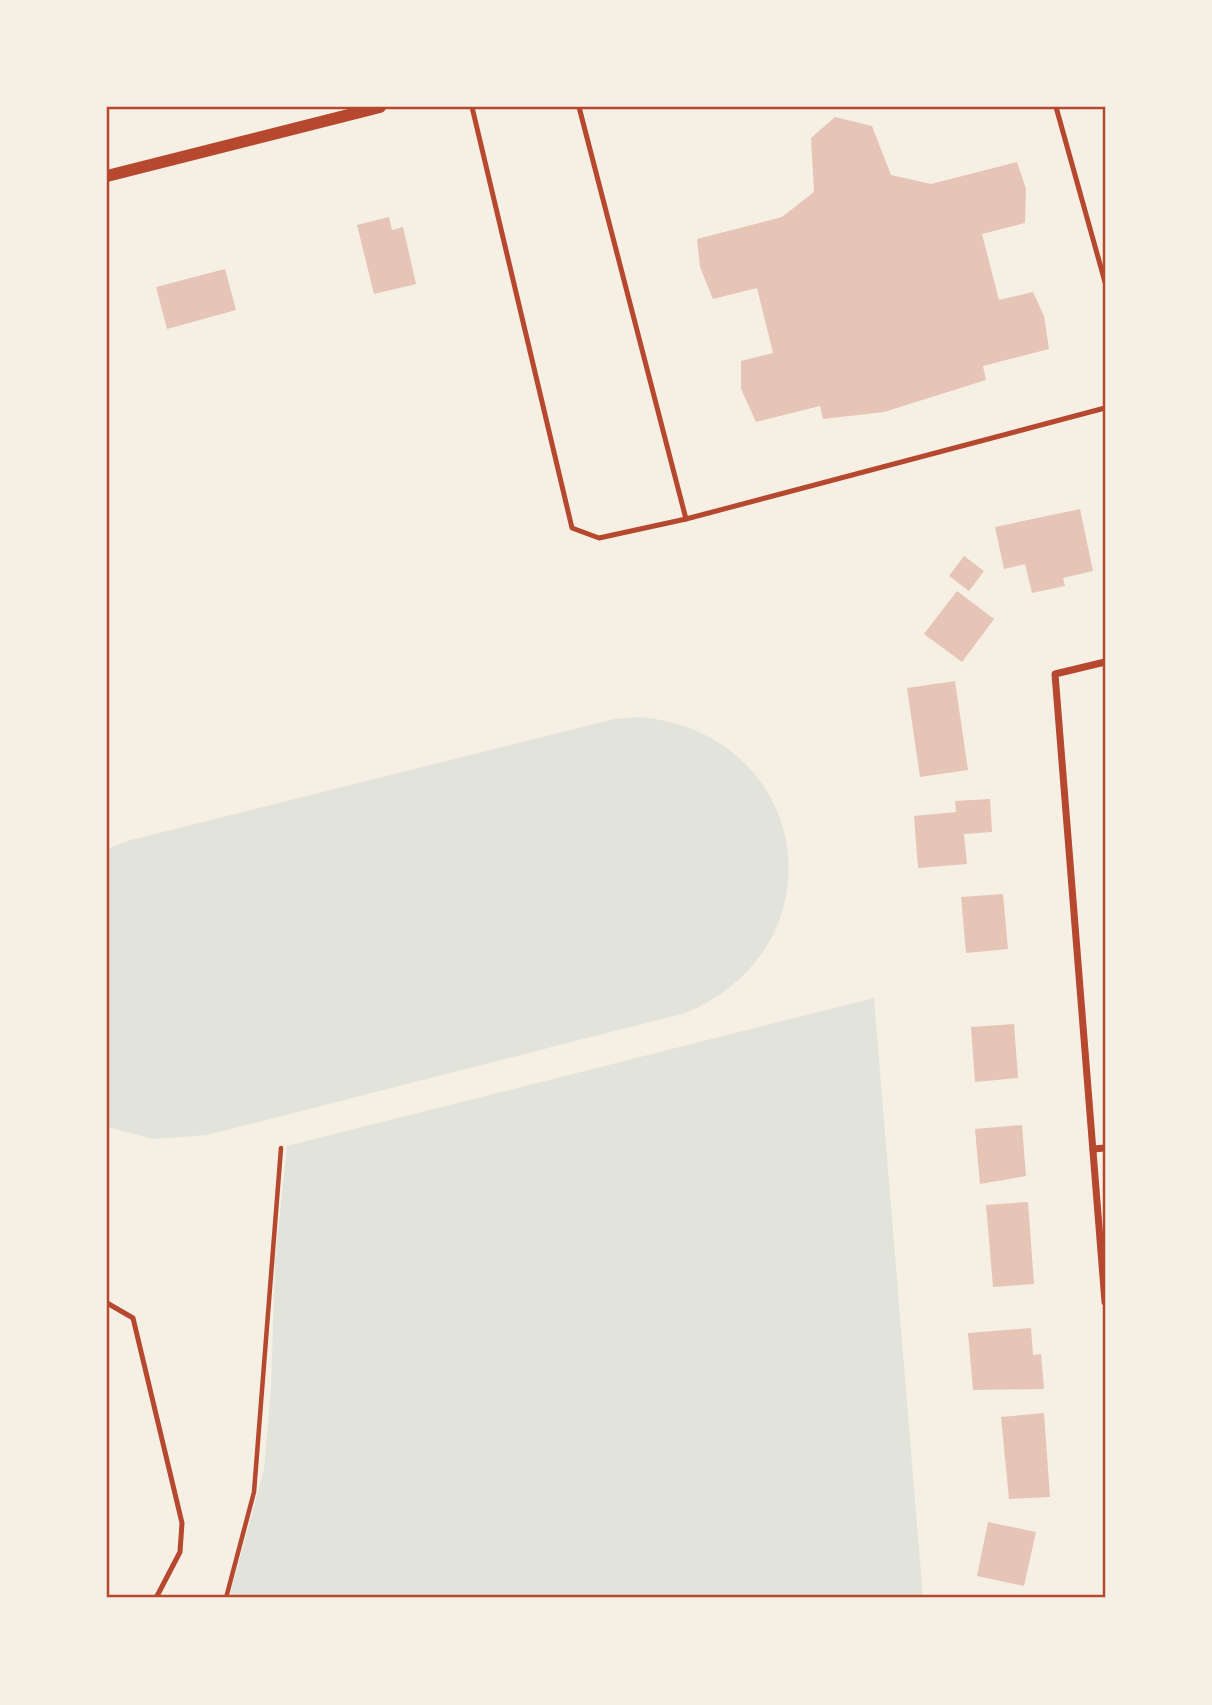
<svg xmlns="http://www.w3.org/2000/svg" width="1212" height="1705" viewBox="0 0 1212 1705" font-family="'Open Sans',sans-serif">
  <rect width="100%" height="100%" fill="#f6efe4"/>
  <g fill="#e2e4dc">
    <path d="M639 717C812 732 845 947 685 1013L207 1135 154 1139 107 1127V849L127 841 614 719Z"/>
    <path d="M874 998 923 1598H229L264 1470 271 1388 275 1260 287 1146Z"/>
  </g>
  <g fill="#e6c5b7">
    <path d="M835 117 872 126 891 175 931 184 1017 162 1026 189 1025 223 982 234 999 300 1033 292 1044 316 1049 349 983 366 986 380 884 412 823 419 820 406 756 422 741 389V361L773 353 757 288 713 299 700 267 697 239 782 217 814 192 811 138Z"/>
    <path d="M389 217 392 230 403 227 416 284 374 294 357 225Z"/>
    <path d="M225 269 236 310 167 329 156 287Z"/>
    <path d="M1080 509 1093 571 1063 578 1065 586 1032 593 1025 564 1004 569 995 527Z"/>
    <path d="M964 556 984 571 969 591 949 576Z"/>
    <path d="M957 591 994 619 962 662 924 634Z"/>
    <path d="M955 681 968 770 920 777 907 688Z"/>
    <path d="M990 799 992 832 964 834 967 864 918 868 914 816 956 812 955 801Z"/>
    <path d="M1003 894 1008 949 966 953 961 897Z"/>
    <path d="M1014 1024 1018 1078 975 1082 971 1027Z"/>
    <path d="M1022 1125 1026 1176 980 1184 975 1129Z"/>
    <path d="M1028 1202 1034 1284 993 1287 986 1205Z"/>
    <path d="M1031 1328 1033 1355 1041 1354 1044 1389 973 1390 968 1333Z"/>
    <path d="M1044 1413 1050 1497 1009 1499 1001 1417Z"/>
    <path d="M988 1522 1036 1532 1024 1586 977 1576Z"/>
  </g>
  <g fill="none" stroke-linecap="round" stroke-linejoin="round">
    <path stroke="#b5482f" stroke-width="4.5" d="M226 1598 254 1492 281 1148"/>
    <g stroke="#b5482f" stroke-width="5">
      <path d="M472 107 572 528 599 538 686 519"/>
      <path d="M579 107 686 519 1105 408"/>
      <path d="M1056 107 1105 282"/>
      <path d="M107 1303 133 1318 182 1523 180 1552 156 1598"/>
    </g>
    <g stroke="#b5482f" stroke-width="7">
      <path d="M1105 662 1055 674 1105 1302"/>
      <path d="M1093 1149 1105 1148"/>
    </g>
    <path stroke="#b5482f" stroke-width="12" d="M107 176 380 107"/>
  </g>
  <rect width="1212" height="1705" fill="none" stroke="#f6efe4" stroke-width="217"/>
  <rect x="108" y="108" width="996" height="1488" fill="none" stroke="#b5482f" stroke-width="2.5"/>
</svg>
